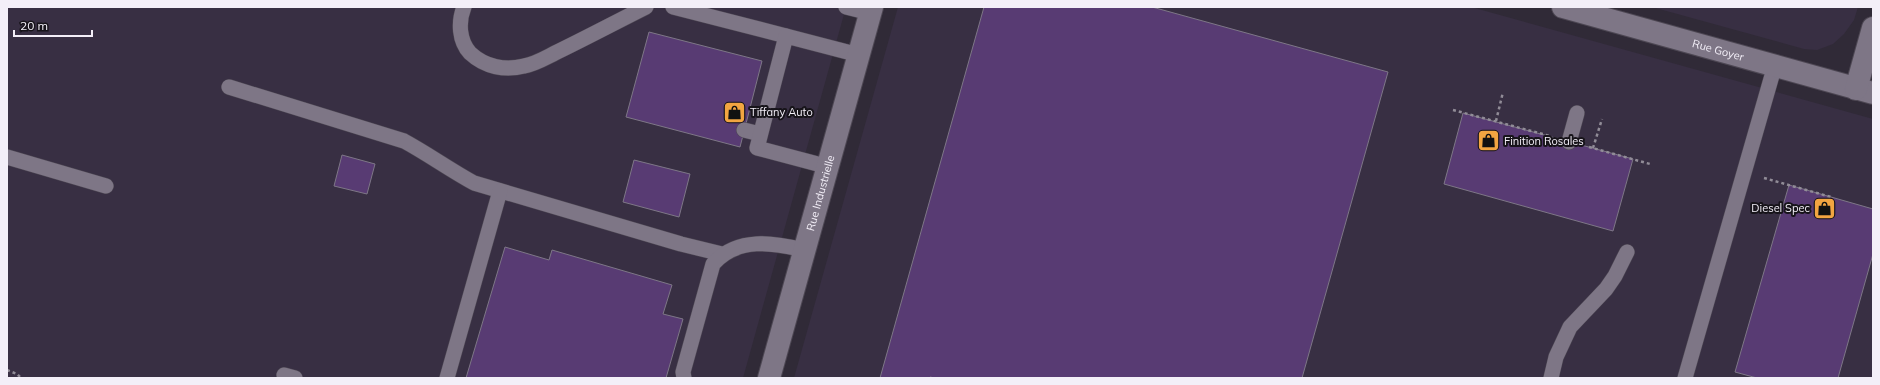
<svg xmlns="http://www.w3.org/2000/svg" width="1880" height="385" viewBox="0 0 1880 385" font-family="Mulish,sans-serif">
  <rect width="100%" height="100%" fill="#302a37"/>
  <g fill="#382f43">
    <path d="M7 7H846L743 378H7Z"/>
    <path d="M898 7H1471L1873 119V378H794Z"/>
    <path d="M1652 7H1858L1854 20 1844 34 1833 44 1817 50 1804 49Z"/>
  </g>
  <g fill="#583b73" stroke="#7e7787">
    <path d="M984 7H1152L1388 72 1302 378H935L930 377V378H880Z"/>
    <path d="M649 32 762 61 740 147 626 117Z"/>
    <path d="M1463 113 1633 159 1613 231 1444 184Z"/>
    <path d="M342 155 375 164 367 194 334 186Z"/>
    <path d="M634 160 690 174 679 217 623 202Z"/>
    <path d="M1789 185 1873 209V254L1838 378H1757L1735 372Z"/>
    <path d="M505 247 549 260 552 250 672 285 663 314 683 319 666 378H466Z"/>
  </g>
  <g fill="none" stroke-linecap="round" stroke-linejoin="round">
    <defs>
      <g id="service">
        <path d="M464 7C458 22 459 41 470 53 485 67 505 71 524 66 535 64 545 58 555 53 586 38 616 22 646 7"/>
        <path d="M673 7 786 36"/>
        <path d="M846 7 870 13"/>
        <path d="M229 87 404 141C428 154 450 170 474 183L681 244 722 254"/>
        <path d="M744 130 760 134"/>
        <path d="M1569 142 1577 113"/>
        <path d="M7 157 106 186"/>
        <path d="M829 167 757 148 786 36 859 55"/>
        <path d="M284 375 295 378"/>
        <path d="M447 378 500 191"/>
        <path d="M684 378 683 372 713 264C738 236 773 243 805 250"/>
        <path d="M1551 378 1556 357 1570 327 1606 289 1615 276 1627 252"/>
        <path d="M1685 378 1775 65"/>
      </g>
      <g id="minor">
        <path id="s1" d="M1563 7 1873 93"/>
        <path d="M1856 89 1873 28"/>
        <path id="s2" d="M769 378 872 7"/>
      </g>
    </defs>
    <use href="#service" stroke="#4d4753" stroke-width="16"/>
    <use href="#minor" stroke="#4d4753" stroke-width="24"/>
    <g stroke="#918c97" stroke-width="2.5" stroke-dasharray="3 3" stroke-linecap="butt">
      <path d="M1453 110 1550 136"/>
      <path d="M1496 121 1503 92"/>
      <path d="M1589 147 1650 164"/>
      <path d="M1593 148 1602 119"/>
      <path d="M1764 178 1831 197"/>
      <path d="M7 370 17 374 21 378"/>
    </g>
    <use href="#service" stroke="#7e7686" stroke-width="15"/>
    <use href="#minor" stroke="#7e7686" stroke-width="22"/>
  </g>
  <defs>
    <symbol id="shop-square" viewBox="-11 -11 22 22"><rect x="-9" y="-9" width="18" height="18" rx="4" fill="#f2a541" stroke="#17141a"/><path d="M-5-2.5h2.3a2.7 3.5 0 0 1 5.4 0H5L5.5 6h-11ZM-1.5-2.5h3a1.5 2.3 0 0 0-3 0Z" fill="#111"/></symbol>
  </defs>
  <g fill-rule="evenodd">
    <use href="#shop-square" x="722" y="100" width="25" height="25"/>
    <use href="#shop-square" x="1476" y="128" width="25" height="25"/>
    <use href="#shop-square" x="1812" y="196" width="25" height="25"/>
  </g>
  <g text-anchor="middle" stroke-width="4" stroke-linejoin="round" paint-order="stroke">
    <g font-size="11" fill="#f3eff8" stroke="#17141a">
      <text dy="4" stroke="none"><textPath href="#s1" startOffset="161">Rue Goyer</textPath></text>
      <text dy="4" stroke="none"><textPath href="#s2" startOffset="192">Rue Industrielle</textPath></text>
    </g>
    <g font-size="11" fill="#f3eff8" stroke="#17141a" text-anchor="start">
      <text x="750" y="116">Tiffany Auto</text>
      <text x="1504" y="145">Finition Rosales</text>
      <text x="1810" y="212" text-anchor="end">Diesel Spec</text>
    </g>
  </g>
  <rect width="1880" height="385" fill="none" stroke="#f3eff8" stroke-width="16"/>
  <path d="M14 30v6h78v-6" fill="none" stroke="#f3eff8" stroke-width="2"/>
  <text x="20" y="30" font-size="12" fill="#f3eff8" stroke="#17141a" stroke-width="3" paint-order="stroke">20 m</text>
</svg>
